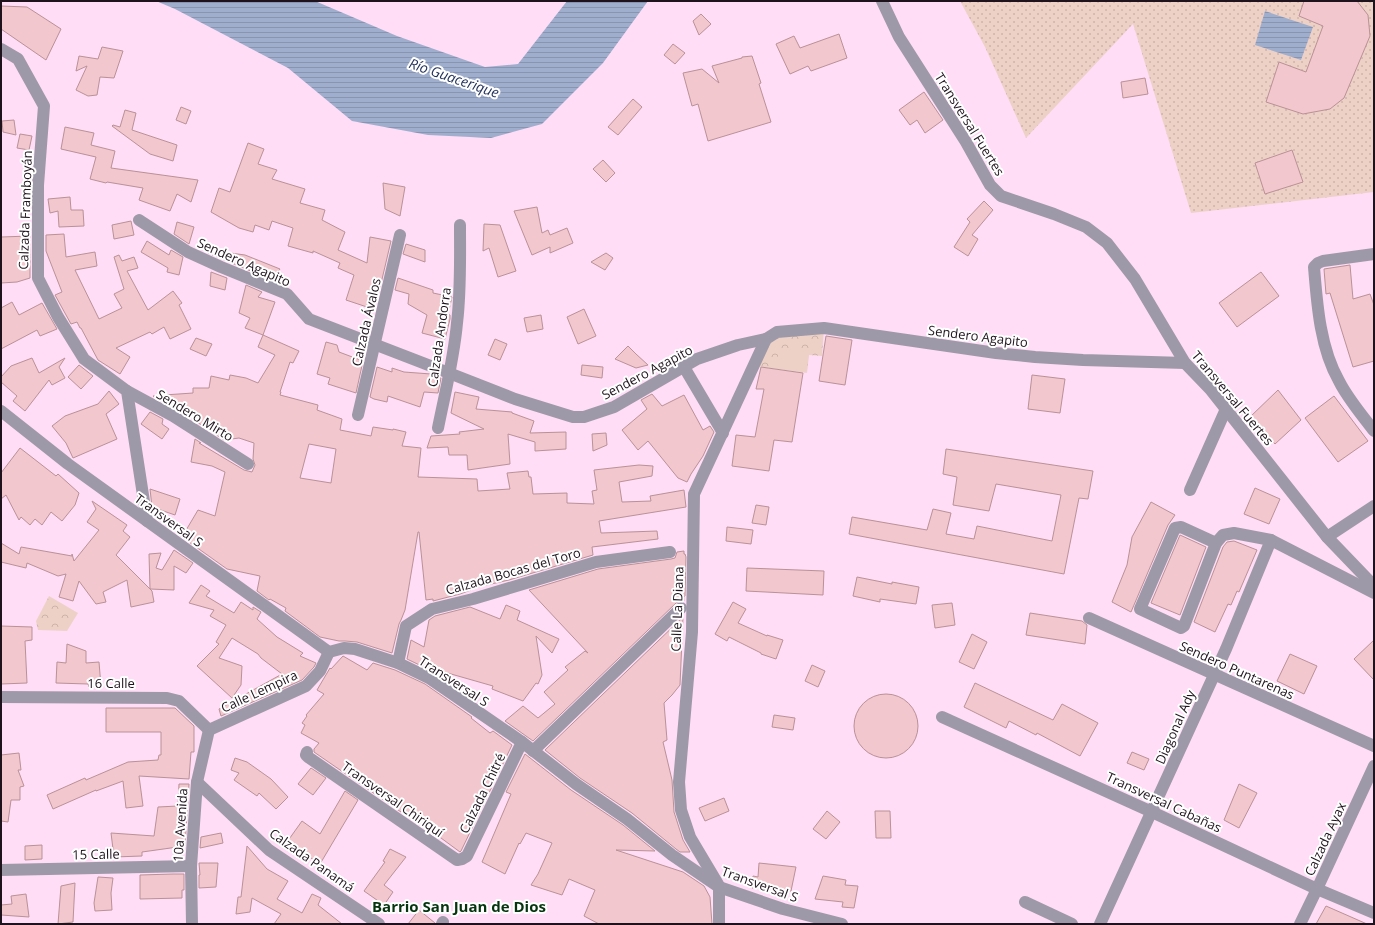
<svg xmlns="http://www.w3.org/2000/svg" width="1375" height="925" viewBox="0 0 1375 925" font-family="'Open Sans',sans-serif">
  <defs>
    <pattern id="grass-dots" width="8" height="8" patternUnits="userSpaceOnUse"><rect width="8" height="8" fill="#eed1c6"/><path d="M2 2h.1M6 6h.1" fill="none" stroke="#ccb3aa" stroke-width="1.8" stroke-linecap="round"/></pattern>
    <pattern id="forest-crowns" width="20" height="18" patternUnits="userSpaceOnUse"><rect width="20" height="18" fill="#eed1c6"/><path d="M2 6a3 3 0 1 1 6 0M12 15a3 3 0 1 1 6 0" fill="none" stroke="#ccb3aa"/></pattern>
    <pattern id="water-rules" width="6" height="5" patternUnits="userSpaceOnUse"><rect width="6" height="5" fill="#a0aece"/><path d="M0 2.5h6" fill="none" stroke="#8995b0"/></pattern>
  </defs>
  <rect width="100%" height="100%" fill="#ffddf6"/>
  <path fill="url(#grass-dots)" d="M960 1H1374V192L1191 213 1133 24 1026 138 985 47Z"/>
  <g fill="url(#forest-crowns)">
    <path d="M824 328 822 356 809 355 807 373 754 366 766 339Z"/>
    <path d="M49 596 78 613 67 631 38 630 36 621Z"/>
  </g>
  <path fill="#eed1c6" d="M779 348 809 352 807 369 777 366Z"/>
  <g fill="url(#water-rules)">
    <path d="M156 1H315L397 36 485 67 518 64 567 1H648L603 63 542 124 491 138 428 135 352 121 288 68 175 9Z"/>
    <path d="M1265 11 1313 27 1301 60 1255 45Z"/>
  </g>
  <g fill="#f2c7cd" stroke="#b99196" fill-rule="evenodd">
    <path d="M1304 1H1357L1368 15 1370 36 1344 98 1330 109 1303 114 1266 102 1279 62 1306 72 1323 26 1299 16Z"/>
    <path d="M1 6 27 7 61 29 46 60 1 29Z"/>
    <path d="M701 14 711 24 699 35 693 21Z"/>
    <path d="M839 34 847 58 811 71 808 66 790 74 776 44 794 36 800 48Z"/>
    <path d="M673 44 685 53 675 64 664 55Z"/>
    <path d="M102 47 123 51 114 78 100 77 97 95 88 96 76 90 87 66 76 71 79 56 98 59Z"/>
    <path d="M752 56 761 83 759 84 771 122 708 141 698 104 692 106 683 73 702 69 719 83 712 66 742 58V57Z"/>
    <path d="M1145 78 1148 94 1123 98 1121 82Z"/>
    <path d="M924 92 943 120 925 133 917 120 910 125 899 110Z"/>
    <path d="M633 99 642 107 618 135 608 127Z"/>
    <path d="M181 107 191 111 186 124 176 120Z"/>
    <path d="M125 110 136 113 132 130 177 145 173 161 150 154 112 126 113 125 120 127Z"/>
    <path d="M14 120 16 135 3 132 2 121Z"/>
    <path d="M65 127 94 133 91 145 115 151 111 168 198 180 191 202 177 194 170 211 139 200 143 188 107 182 106 183 90 179 96 157 61 149Z"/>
    <path d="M20 134 32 136 29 150 17 148Z"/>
    <path d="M248 143 264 149 258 164 277 170 272 179 305 189 300 203 325 210 322 220 345 232 338 250 367 263 370 237 391 241 379 292 372 290 367 307 346 300 354 275 338 268 340 263 313 251V253L288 246 293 228 272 221 269 230 255 225 253 232 239 228 211 212 219 188 230 192Z"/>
    <path d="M1292 150 1303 182 1265 194 1255 163Z"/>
    <path d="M603 160 615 173 606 182 593 169Z"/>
    <path d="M383 183 405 187 400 216 385 209Z"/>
    <path d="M70 197 71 210H83L84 226 59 227 58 211 50 213 48 199Z"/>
    <path d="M984 201 993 210 972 235 978 239 968 256 954 247 970 222 967 219Z"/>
    <path d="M537 207 542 233 548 230 550 235 567 228 573 243 550 253V247L532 255 514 211Z"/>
    <path d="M131 221 134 235 114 239 112 225Z"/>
    <path d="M177 222 194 227 189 244 174 234Z"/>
    <path d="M484 224 500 225 516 271 498 277 489 248 483 251Z"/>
    <path d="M64 234 66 257 95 252 97 266 75 270 99 319 122 308 114 294 124 289 114 257 119 255 122 261 134 257 138 268 127 271 148 310 173 291 182 303 179 305 191 329 170 339 164 327 152 334 150 332 116 348 130 357 120 374 98 360 81 328H80L77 322 71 324 55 295 62 292 46 251V235Z"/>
    <path d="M30 236V278L17 282 1 283V237Z"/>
    <path d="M147 241 169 255 171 250 183 257 179 275 167 272 168 268 141 252Z"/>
    <path d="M406 244 425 250V262L403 254Z"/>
    <path d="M208 250 245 255 280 269 272 280 208 253Z"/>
    <path d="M606 253 613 258 605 270 591 262Z"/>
    <path d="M1350 265 1353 299 1370 294 1374 305V361L1353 367 1330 293 1326 294 1324 269Z"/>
    <path d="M211 272 227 278 225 290 210 286Z"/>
    <path d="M1261 272 1279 296 1237 327 1219 303Z"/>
    <path d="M398 278 433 290V293L452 297 448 314 450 315V319L445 339 422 333 427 315 408 304 409 294 395 290Z"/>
    <path d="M246 285 262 292 258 297 275 302 263 335 245 328 250 318 239 313Z"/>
    <path d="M12 302 19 315 42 303 57 329 40 336 37 330 1 349V308Z"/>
    <path d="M584 309 596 336 578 344 567 317Z"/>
    <path d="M541 315 543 329 527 332 524 318Z"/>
    <path d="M263 335 299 351 293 363 290 362 280 392H281L280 395 318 405 317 410 342 419 340 430 371 436 373 427 393 430V429L406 432 402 446 421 448 418 477 477 479 478 491 510 489 507 473 528 471 529 477H531L533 494 567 493V503L594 504 592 491 597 490 594 470 639 465 653 466 652 476 619 482 622 502 651 501 650 496 684 490 686 507 599 521 601 533 657 531 658 539 592 547 593 555 509 580 469 589 471 590 460 594 433 601V599L426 600 419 532H418L405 610 401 620 399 624 392 653 357 642 345 641H339L320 637 285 611 286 608 270 599 269 600 257 591 260 576 227 569 182 537 198 510 215 516 225 472 212 466 191 462 195 439 201 443H199L244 470 252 472 255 465 253 459 254 443 239 438 224 440 194 420V416L176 409 153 396H162L164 394V395L193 393V388H209L211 376 229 380 230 375 246 378 258 383 275 355 258 347ZM309 444 336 449 331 483 300 478Z"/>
    <path d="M826 336 852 340 845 385 819 381Z"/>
    <path d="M196 338 212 344 206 356 190 349Z"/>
    <path d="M495 339 507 344 500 360 488 355Z"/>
    <path d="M326 342 337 345 339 352 363 361 356 393 328 384 330 378 317 374Z"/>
    <path d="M628 346 636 354 648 365 636 368 615 359Z"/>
    <path d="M32 358 39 373 65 358 59 367 65 378 52 385 49 380 25 411 13 401 17 396 1 382V377L11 366Z"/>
    <path d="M79 365 93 376 81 389 68 377Z"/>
    <path d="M582 365 603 367 602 378 581 375Z"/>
    <path d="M377 367 392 372V368L404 372 431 374 441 378 438 393 424 392 420 407 388 396 387 402 374 399 370 397Z"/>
    <path d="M761 367 803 373 792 442 774 440 769 471 732 466 736 435 755 437 764 389H756Z"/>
    <path d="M1032 375 1065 379 1060 413 1028 409Z"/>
    <path d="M1278 390 1301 420 1275 444 1250 417Z"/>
    <path d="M109 391 119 404 106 414 117 439 73 458 66 443 52 426 65 416 98 404Z"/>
    <path d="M455 392 479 397 476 409 512 412V413L534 421 530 433 566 432V449L535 451V442L508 434 510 464 468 470 467 455H449L448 447 427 448 431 436 460 434 459 432 484 429 451 413Z"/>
    <path d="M652 394 662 406 684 395 703 430 710 426 714 432 703 456 691 474 687 482 678 478 648 441 638 450 622 430 647 409 641 400Z"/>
    <path d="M1334 396 1368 441 1338 462 1305 418Z"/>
    <path d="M150 412 163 419 162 424 169 429 162 439 141 424Z"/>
    <path d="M606 433 607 445 593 451 592 434Z"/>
    <path d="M20 448 56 476 58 474 79 493 75 505 62 521 51 512 42 525 35 519 30 525 21 517 19 520 6 495 1 499V473Z"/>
    <path d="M946 449 1093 471 1088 499 1079 498 1064 574 849 534 852 517 927 530 933 509 951 513 946 534 974 539 977 526 1052 541 1061 495 996 484 989 511 953 505 957 477 943 474Z"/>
    <path d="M1255 488 1280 499 1269 524 1244 514Z"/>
    <path d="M150 489 180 499 175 515 152 507Z"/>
    <path d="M92 501 127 525 123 531 130 537 116 555 152 591 154 602 131 607 127 580 103 592 106 602 96 604 79 581 73 601 59 597 66 574 58 576 27 563 26 568 1 562V543L19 554 21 547 72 556V554L74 561 99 530 87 522 96 509Z"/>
    <path d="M1151 502 1175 515 1168 525 1131 612 1112 602 1127 565 1132 537Z"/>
    <path d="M756 505 769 507 766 525 752 523Z"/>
    <path d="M727 527 753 530 751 544 726 541Z"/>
    <path d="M1180 535 1206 547 1180 615 1151 603Z"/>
    <path d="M1234 541 1257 550 1239 592 1237 591 1231 605 1228 604 1215 632 1194 622 1223 547 1227 542Z"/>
    <path d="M174 550 193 563 186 573 174 566V590L150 589 149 554 161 553 156 568 162 570Z"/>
    <path d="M684 551V554H685L686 557 685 596 684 597V601H680L676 603 533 741 505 721 523 706 538 718 555 704 544 692 568 670 565 667 585 651 588 653 529 590 598 569 671 559 675 558 677 552Z"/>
    <path d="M747 568 824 571 823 595 746 591Z"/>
    <path d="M857 577 892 584V582L919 587 916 604 880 599V602L853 596Z"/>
    <path d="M201 585 210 591 206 596 234 613 241 602 253 610V607L261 612 257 619 277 637 303 653 300 656 316 663 314 667 302 680 221 716 219 709 282 674 261 658 258 654 232 638 219 658 242 666 241 685 232 698 197 666 219 644 216 642 226 625 210 616 214 610 189 603Z"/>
    <path d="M733 602 746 609 738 623 767 636V635L783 640 776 659 761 654V653L729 637 727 641 715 634Z"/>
    <path d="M952 603 955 625 935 628 932 605Z"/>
    <path d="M506 605 520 611 517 620 559 639 552 653 536 636 542 675 538 684 536 683 523 701 492 689 493 686 444 672 443 679 432 671 407 659 411 640 424 647 429 620 435 616 470 607 500 619Z"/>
    <path d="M1030 613 1082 621 1087 625 1085 644 1026 635Z"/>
    <path d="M683 617 680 685 672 695 664 703 667 740 663 742 672 780 674 812 683 840 690 852H680L676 849 632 813 580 778 545 750Z"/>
    <path d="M1 626 32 627V640L25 641 27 683 1 684Z"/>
    <path d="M972 634 987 642 974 669 959 662Z"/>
    <path d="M1374 640V680L1354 659Z"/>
    <path d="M67 644 86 651V663L99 662 101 686 89 687 88 684 56 683 57 662 66 663Z"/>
    <path d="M1290 654 1317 666 1304 694 1277 681Z"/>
    <path d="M343 656 367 670 373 663 395 670 425 684 472 717 471 718 490 733 493 731 512 745 461 851 460 852 403 810 401 812 314 752V749L319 743 301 733 305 725 302 723 307 716 306 715 324 694 317 690 330 668 331 669Z"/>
    <path d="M812 665 825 671 818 687 805 681Z"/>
    <path d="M975 683 1053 720 1062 704 1098 723 1080 756 1037 733 1036 735 1009 721 1006 728 964 707Z"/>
    <circle cx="886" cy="726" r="32"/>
    <path d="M106 708H175L194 726V752H191L189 779 139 776 143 806 126 808 123 781 96 791V790L53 809 47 795 85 778 86 780 128 762 158 760 159 755H161V732H106Z"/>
    <path d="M774 715 795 718 793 730 772 727Z"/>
    <path d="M1132 752 1149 759 1144 770 1127 763Z"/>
    <path d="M19 753 21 770H18L24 786 20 787V800H11L8 822 1 821V755Z"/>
    <path d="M525 754 571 790 623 825 655 851 616 850 683 872 704 886 710 897 712 924H599L584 916 595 890 569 879 562 895 531 885 538 874 552 843 526 833 520 844 519 843 505 874 482 862 511 794 506 792Z"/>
    <path d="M235 758 247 762 271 779 288 797 276 809 259 793 257 796 234 780 239 773 231 770Z"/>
    <path d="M311 768 326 778 313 795 298 784Z"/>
    <path d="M179 784H189L185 846 142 852V856L114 857 111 833 154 836 158 807 178 806Z"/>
    <path d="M1239 784 1257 793 1239 828 1224 820Z"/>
    <path d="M345 791 358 800 320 864 287 842 302 821 320 834Z"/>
    <path d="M724 798 729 811 705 821 699 808Z"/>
    <path d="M827 811 840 822 826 839 813 829Z"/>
    <path d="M875 811H890L891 838H876Z"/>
    <path d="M221 833 223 843 200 848 201 837Z"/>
    <path d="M42 845V859L25 860V846Z"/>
    <path d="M247 846 267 869 288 881 277 899 302 913 312 894 321 898 318 905 342 924H274L281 914 252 898 250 912 236 914 238 897H241Z"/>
    <path d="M390 849 406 857 384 885 393 892 384 905 364 891 385 862 383 861Z"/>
    <path d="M199 863H218L216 887 199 888V875H200Z"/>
    <path d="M759 863 796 867 791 891H778V888H752L753 876 758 877Z"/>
    <path d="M173 874H184V890H182V898L140 899V875Z"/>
    <path d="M823 876 846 880 845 885 858 886 854 908 842 907 843 902 815 899Z"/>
    <path d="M98 877 113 878 111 893 112 910 95 911 94 903Z"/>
    <path d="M75 883 73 922 58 924 61 886Z"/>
    <path d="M26 894 29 917 1 915V905L12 904 11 896Z"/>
    <path d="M1326 906 1367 924H1316Z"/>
    <path d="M419 910 435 923V924H408Z"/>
  </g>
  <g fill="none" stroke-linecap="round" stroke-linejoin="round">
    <g stroke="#9e99a8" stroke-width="12">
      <path d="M882 1 899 37 966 142 990 185 1001 196 1054 214 1086 227 1107 243 1135 279 1185 363 1210 389 1327 537 1374 586"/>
      <path d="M1 49 18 59 44 106 38 185V278L58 317 84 359 127 391 147 521"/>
      <path d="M139 220 188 252 221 267 287 294 309 319 449 373 515 399 573 417H584L614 407 697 359 738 345 766 339 777 332 824 328 996 353 1035 357 1083 360 1185 363"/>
      <path d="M1374 254 1323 261 1318 263 1314 267C1317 304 1320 348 1339 381 1348 399 1362 415 1374 431"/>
      <path d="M684 367 723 433"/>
      <path d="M127 391 173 416 248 464"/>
      <path d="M1 411 68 464 329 652 344 648 355 649 398 663 429 678 522 742 576 784 627 819 672 855 719 887 783 909 842 924"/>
      <path d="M358 415 400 235"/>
      <path d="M438 428C445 393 454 358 457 323 461 290 460 258 460 225"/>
      <path d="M1190 490 1226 409"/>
      <path d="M1181 527 1216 543 1184 626 1181 628 1140 609 1175 528Z"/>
      <path d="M1327 537 1374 506"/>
      <path d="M1216 543 1223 535 1234 533 1271 540 1374 593"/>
      <path d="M1089 618 1374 746"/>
      <path d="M398 663 406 626 432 609 473 599 596 562 670 552"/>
      <path d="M1 697 167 698 179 701 209 730"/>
      <path d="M942 717 1152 812 1317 889 1374 913"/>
      <path d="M209 730 306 686 320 671 329 652"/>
      <path d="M533 751 681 608"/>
      <path d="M307 752 306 755 308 757 457 860 462 859 467 856 522 742"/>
      <path d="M197 782 269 850 379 924"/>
      <path d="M1 870 191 866"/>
      <path d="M718 884 690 837 681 810 679 782 692 632 694 494 766 339"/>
      <path d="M719 887V924"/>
      <path d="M1025 902 1072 924"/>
      <path d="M192 924 191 866 197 782 209 730"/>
      <path d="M442 924 443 922"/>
      <path d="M1100 924 1226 649 1271 540"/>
      <path d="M1300 924 1317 889 1374 766"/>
    </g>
  </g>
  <g text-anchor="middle" stroke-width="4" stroke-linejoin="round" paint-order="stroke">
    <g font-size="13" fill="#1e131c" stroke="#fff">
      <text transform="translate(970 124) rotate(58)" y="5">Transversal Fuertes</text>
      <text transform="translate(25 210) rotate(-88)" y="5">Calzada Framboyán</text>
      <text transform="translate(244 262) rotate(24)" y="5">Sendero Agapito</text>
      <text transform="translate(366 322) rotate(-77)" y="5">Calzada Ávalos</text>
      <text transform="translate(978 336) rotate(7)" y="5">Sendero Agapito</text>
      <text transform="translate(439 337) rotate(-82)" y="5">Calzada Andorra</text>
      <text transform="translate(647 372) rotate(-28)" y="5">Sendero Agapito</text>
      <text transform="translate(1233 398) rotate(50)" y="5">Transversal Fuertes</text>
      <text transform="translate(195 415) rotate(31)" y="5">Sendero Mirto</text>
      <text transform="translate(169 520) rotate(36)" y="5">Transversal S</text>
      <text transform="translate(513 571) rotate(-16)" y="5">Calzada Bocas del Toro</text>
      <text transform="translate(677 609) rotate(-88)" y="5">Calle La Diana</text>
      <text transform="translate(1237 670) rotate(24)" y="5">Sendero Puntarenas</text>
      <text transform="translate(454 681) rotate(33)" y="5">Transversal S</text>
      <text x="111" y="688">16 Calle</text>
      <text transform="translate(259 691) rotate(-25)" y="5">Calle Lempira</text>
      <text transform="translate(1175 727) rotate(-66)" y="5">Diagonal Ady</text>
      <text transform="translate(482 793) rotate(-64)" y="5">Calzada Chitré</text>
      <text transform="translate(393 799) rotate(35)" y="5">Transversal Chiriquí</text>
      <text transform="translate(1164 802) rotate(25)" y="5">Transversal Cabañas</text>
      <text transform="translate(180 825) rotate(-86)" y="5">10a Avenida</text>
      <text transform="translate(1325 839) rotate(-65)" y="5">Calzada Ayax</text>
      <text transform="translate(96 854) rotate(-1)" y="5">15 Calle</text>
      <text transform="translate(312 860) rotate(35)" y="5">Calzada Panamá</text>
      <text transform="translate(760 884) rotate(20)" y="5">Transversal S</text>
    </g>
    <g font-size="14" font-style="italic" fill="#1f2e58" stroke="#fff">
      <text transform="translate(454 78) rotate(19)" y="5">Río Guacerique</text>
    </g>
    <g font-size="15" font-weight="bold" fill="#06340f" stroke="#fff">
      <text x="459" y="912">Barrio San Juan de Dios</text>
    </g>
  </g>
  <rect width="1375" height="925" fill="none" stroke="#1e131c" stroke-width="4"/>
</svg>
